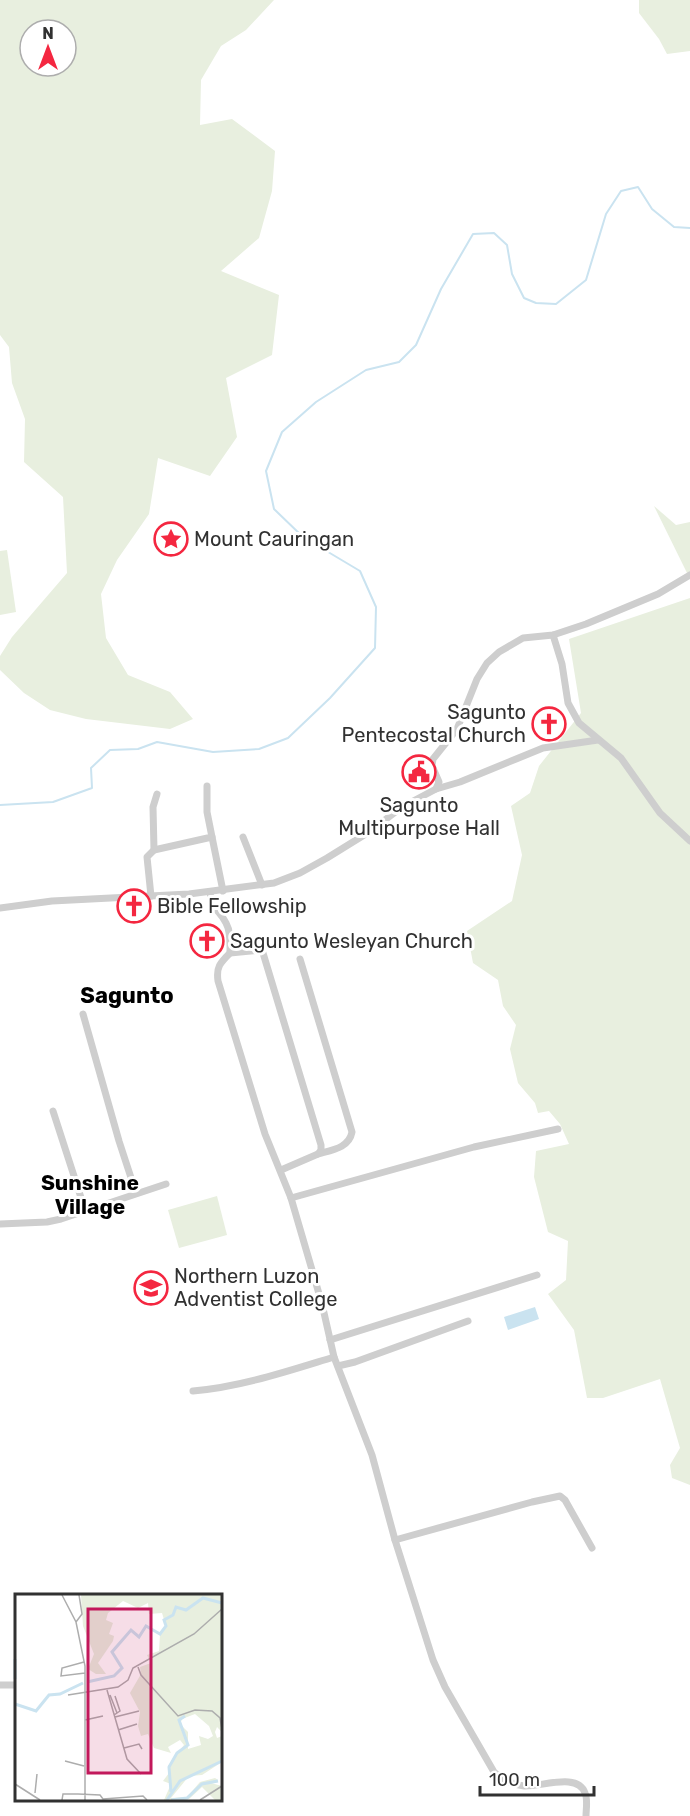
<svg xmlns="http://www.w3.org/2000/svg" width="690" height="1816" viewBox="0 0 690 1816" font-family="Rubik,sans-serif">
  <rect width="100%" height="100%" fill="#fff"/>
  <g fill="#e8efdf" fill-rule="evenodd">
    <path d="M0 0H274L246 30 221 46 201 80 200 125 232 119 275 151 272 191 259 238 221 271 279 295 272 355 226 378 237 437 210 476 158 458 149 514 117 560 101 594 106 638 128 675 170 692 193 719 170 729 86 719 50 710 24 693 0 670V656L12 637 67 573 63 497 24 462 25 419 12 383 9 347 0 335ZM30 30H66V66H30Z"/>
    <path d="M639 0H690V51L667 54 659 39 639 13Z"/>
    <path d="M654 506 676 525 690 522V579Z"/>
    <path d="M7 550 16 612 0 615V551Z"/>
    <path d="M690 598V1485L672 1478 670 1465 680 1448 660 1379 603 1398H587L574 1330 548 1294 566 1280 568 1241 548 1232 534 1177 536 1151 569 1144 560 1124 549 1111 538 1113 535 1103 518 1083 510 1049 516 1025 503 1006 498 980 473 963 467 931 512 901 522 855 511 806 530 793 539 766 581 713 569 639Z"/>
    <path d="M217 1196 227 1235 179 1248 168 1210Z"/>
  </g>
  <path fill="#cae3f0" d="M535 1307 539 1319 508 1330 504 1317Z"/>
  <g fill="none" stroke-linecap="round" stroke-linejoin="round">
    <path stroke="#cae3f0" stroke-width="2" d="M0 805 53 802 92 788 91 768 110 750 138 749 157 742 213 752 259 749 288 738 330 698 375 648 376 607 360 571 303 537 274 509 266 471 282 432 316 402 366 370 399 362 416 345 441 289 473 234 494 233 507 245 512 274 524 298 536 303 556 304 586 280 606 214 621 191 638 187 652 209 674 227 690 228"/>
    <g stroke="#cecece" stroke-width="7">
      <path d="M553 635 562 664 568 703 579 723 621 758 660 813 690 841"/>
      <path d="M436 789 460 782 543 748 598 740"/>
      <path d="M212 837 223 891"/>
      <path d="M243 837 262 885"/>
      <path d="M154 850 212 837 207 812V786"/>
      <path d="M210 892C212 911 219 909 226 923 231 932 230 943 230 953 220 963 216 967 218 981L265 1134 291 1198 322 1304 334 1357 372 1455 395 1540 433 1660 445 1687 494 1772C503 1780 513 1785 524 1786 541 1787 578 1772 585 1793 588 1799 586 1809 586 1816"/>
      <path d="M151 896 147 857 154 850 153 807 157 794"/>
      <path d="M0 908 52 901 189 894 274 883 300 873 327 858 369 832 402 807 436 789 439 782 432 766 433 759 457 729 477 679 487 663 499 652 523 638 553 635 586 624 658 594 690 575"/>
      <path d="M230 953 260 950 263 953 321 1145V1150L318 1154 281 1170"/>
      <path d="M300 959 352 1132C349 1148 332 1150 318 1154"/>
      <path d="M83 1014 119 1141 136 1193"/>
      <path d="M53 1111 85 1210"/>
      <path d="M291 1198 474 1147 558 1129"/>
      <path d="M0 1224 47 1222 61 1219 166 1184"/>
      <path d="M330 1340 537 1275"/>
      <path d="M338 1366 355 1362 468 1321"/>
      <path d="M193 1391C241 1387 288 1371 334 1357"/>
      <path d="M395 1540 532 1502 560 1496 565 1500 592 1548"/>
      <path d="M0 1685H16"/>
    </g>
  </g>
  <defs>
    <symbol id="sight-ring" viewBox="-11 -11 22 22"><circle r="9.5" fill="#fff" stroke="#f42740" stroke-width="1.5"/><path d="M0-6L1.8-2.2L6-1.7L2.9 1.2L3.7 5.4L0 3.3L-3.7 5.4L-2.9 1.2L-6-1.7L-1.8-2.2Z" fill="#f42740"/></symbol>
    <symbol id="church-ring" viewBox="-11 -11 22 22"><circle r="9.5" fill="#fff" stroke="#f42740" stroke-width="1.5"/><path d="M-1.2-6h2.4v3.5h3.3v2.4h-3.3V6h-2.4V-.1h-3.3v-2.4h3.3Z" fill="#f42740"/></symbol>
    <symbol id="civic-ring" viewBox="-11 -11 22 22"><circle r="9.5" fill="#fff" stroke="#f42740" stroke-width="1.5"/><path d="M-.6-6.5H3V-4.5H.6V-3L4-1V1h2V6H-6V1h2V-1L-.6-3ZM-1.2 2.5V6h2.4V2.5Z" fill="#f42740"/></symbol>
    <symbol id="school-ring" viewBox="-11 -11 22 22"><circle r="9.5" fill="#fff" stroke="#f42740" stroke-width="1.5"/><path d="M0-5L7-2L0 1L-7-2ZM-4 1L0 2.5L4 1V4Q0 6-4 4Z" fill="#f42740"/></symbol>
  </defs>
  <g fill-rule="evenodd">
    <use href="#sight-ring" x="152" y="520" width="38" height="38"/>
    <use href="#church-ring" x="530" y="705" width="38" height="38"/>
    <use href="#civic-ring" x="400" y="753" width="38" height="38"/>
    <use href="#church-ring" x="115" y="887" width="38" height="38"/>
    <use href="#church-ring" x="188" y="922" width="38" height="38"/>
    <use href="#school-ring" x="132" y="1269" width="38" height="38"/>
  </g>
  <g text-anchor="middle" stroke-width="6" stroke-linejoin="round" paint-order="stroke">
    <g font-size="20" fill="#313131" stroke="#fff" text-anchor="start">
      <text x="194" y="546">Mount Cauringan</text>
      <text x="526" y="719" text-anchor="end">Sagunto<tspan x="526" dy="23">Pentecostal Church</tspan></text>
      <text x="419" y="812" text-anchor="middle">Sagunto<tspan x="419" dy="23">Multipurpose Hall</tspan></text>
      <text x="157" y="913">Bible Fellowship</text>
      <text x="230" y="948">Sagunto Wesleyan Church</text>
      <text x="174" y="1283">Northern Luzon<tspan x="174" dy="23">Adventist College</tspan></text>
    </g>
    <g font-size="21" font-weight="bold" fill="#000" stroke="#fff">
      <text x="90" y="1190">Sunshine<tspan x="90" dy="24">Village</tspan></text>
    </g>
    <g font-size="22" font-weight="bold" fill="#000" stroke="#fff">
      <text x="127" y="1003">Sagunto</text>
    </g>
  </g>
  <g transform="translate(15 1594)">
    <rect width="207" height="207" fill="#fff"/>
    <path d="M66 1H207V138L202 133 200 138 202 144 207 142V168L187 181 174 182 156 204 172 203 185 188 200 184 203 186 196 189 207 192V206H200L187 193 174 205 149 206 156 190 148 187 154 179 153 172 169 151 165 146 153 153 156 159 139 154 133 140 126 142 123 132 125 118 115 99 126 80 125 73 136 69 132 61 144 57 145 40 151 32 147 19 134 20 133 9 123 14 108 7 93 19 91 26 98 29 94 40 99 42 98 47 83 69 91 80H81L73 75 79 60 68 32ZM180 120 194 132 198 142 193 145 184 142 186 151 173 155V138L165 130 167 125Z" fill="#e8efdf" fill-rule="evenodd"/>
    <path fill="none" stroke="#cae3f0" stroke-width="3" d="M0 65V85M72 88 99 82 107 74 97 58 116 36 124 43 131 32 145 40 151 32 149 26 158 21 161 13 171 16 188 4 207 9M0 110 21 117 34 101 45 100 68 89M156 198 154 173 162 159 173 151 164 126 170 122M152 206 165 187 207 167M156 206 172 204 187 190 203 187"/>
    <path fill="none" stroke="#adadad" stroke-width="1.5" d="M47 1 61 28 70 72V206M61 28 67 20 64 1M69 68 47 74 46 82 70 79M123 73 126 81 163 122 180 116 197 117 205 124 207 135M92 96 112 165 126 180M53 101 103 93 113 86 118 74 179 40 207 15M95 101 102 119 99 121M100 102 105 117 102 119M100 123 124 117M70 126 88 122M103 136 122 130M109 154 124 150 127 155M50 167 69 172M0 190 25 206M20 199 22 180M47 206 48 200H63L85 201 88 205 128 202 132 206M185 206 207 192"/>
    <path fill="#c2185b" fill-opacity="0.15" stroke="#c2185b" stroke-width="3" d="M73 15H136V179H73Z"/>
    <rect width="207" height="207" fill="none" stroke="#313131" stroke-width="3"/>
  </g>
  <g transform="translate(48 48)"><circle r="28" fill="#ffffff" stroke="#adadad" stroke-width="1.5"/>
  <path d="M0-4.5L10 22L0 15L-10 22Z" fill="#f42740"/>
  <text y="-9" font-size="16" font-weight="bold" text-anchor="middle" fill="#313131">N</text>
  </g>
  <path d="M480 1786v9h114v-9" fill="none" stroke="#313131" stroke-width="3"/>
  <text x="489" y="1786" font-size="18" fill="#313131" stroke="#ffffff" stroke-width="4.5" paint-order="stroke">100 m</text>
</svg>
